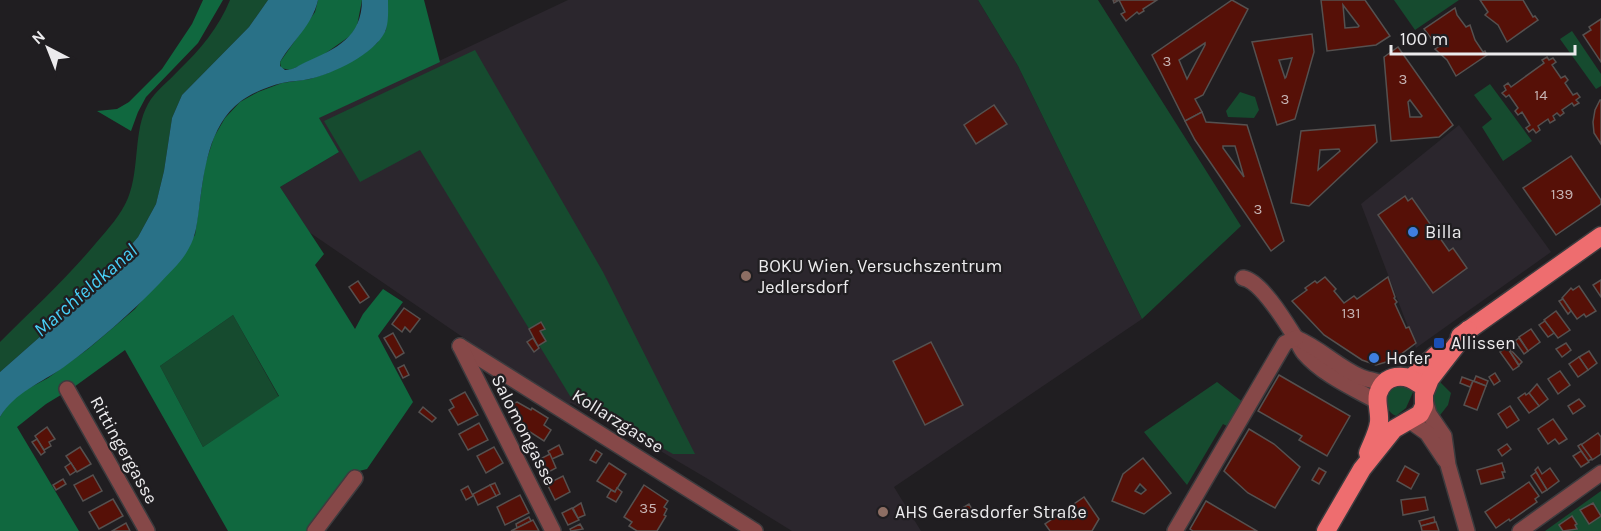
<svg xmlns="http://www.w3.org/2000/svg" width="1601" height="531" viewBox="0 0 1601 531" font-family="Karla,sans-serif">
  <rect width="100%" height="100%" fill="#201e21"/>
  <g fill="#2b262d">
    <path d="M568 0H978L1018 66 1142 319 894 487 921 531H792L708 479 618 426 571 403 565 407 309 232 280 187 339 152 318 118Z"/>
    <path d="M1459 125 1551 252 1416 348 1361 204Z"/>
  </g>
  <g fill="#164b2f">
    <path d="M230 0H268L249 27 182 95 172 118 164 171 156 204 138 237 93 290 0 372V342C33 309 67 278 96 243 108 229 121 215 128 198 140 168 133 131 148 104 155 91 169 81 179 70 200 50 219 27 230 0Z"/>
    <path d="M978 0H1098L1241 226 1142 319 1018 66Z"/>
    <path d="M1394 0H1459L1415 30Z"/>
    <path d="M1572 31 1601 74V86L1596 89 1560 39Z"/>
    <path d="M475 50 603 272 695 454H673L570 396 420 150 360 182 324 121Z"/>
    <path d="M1490 84 1532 141 1503 161 1482 127 1492 119 1474 95Z"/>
    <path d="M1240 92 1255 97 1259 110 1254 118 1228 117 1226 111Z"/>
    <path d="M233 315 279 397 203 447 160 366Z"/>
    <path d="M1435 377 1451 393 1448 405 1437 419 1432 410Z"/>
    <path d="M1217 382 1244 403 1229 427 1223 424 1187 485 1144 432Z"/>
    <path d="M1405 384 1414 390 1406 408 1396 416C1382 409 1384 397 1391 386Z"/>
    <path d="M1601 491V531H1545Z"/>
  </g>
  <g fill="#10683f" fill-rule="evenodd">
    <path d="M203 0H223L198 43 146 97 138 112 131 131 97 111 117 109 129 102 162 69 192 24Z"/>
    <path d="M318 0H362L357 26 350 36 323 55 297 67 290 70 281 68 280 62 315 12Z"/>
    <path d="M388 0H424L440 62 319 118 339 152 280 187 324 254 315 265 355 329 363 314 383 289 403 302 378 336 413 402 367 469 351 473 308 531H228L125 350 74 387 46 404 17 427 79 531H0V417L6 407 20 393 48 378 88 349 135 309 195 235 205 165 214 137 225 118 240 102 258 92 282 83 310 79 328 73 365 53 377 43 386 30ZM233 315 279 396 203 447 160 366Z"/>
  </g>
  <path fill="#297187" d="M268 0H318C312 26 293 40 280 62V66L285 70C294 70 299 65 306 62 336 49 362 37 362 0H388C388 9 389 23 385 32 374 54 333 74 309 79 301 81 291 81 282 83 269 86 252 93 241 101 208 126 204 172 199 209 197 223 196 236 189 248 182 262 170 272 160 283 130 314 98 342 64 367 41 383 15 392 0 417V372L93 290 138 237 156 204 164 171 172 118 182 95 249 27Z"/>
  <g fill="#561007" stroke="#555150" stroke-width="1.5" fill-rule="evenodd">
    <path d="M1113 0H1157L1143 9 1144 11 1139 14 1137 12 1126 21 1121 14 1125 12 1119 0 1114 3Z"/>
    <path d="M1232 0 1248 9 1203 95 1195 99 1202 112 1185 121 1152 55ZM1205 43V45L1187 79 1179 60Z"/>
    <path d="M1321 0H1365L1390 36 1376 45 1327 51ZM1343 5 1359 26 1358 27 1345 28Z"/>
    <path d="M1480 0H1523L1533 17 1535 16 1538 20 1507 42 1498 25 1485 15 1488 12Z"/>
    <path d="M1455 8 1457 15 1466 27 1470 25 1475 40 1483 52 1485 51 1487 55 1456 76 1447 60 1435 49 1438 47 1424 29Z"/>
    <path d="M1601 19V62L1583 35 1591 30 1589 27Z"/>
    <path d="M1312 34 1314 52 1295 119 1277 125 1252 42ZM1292 58 1286 77 1285 78 1279 60Z"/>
    <path d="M1398 47 1453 125 1439 137 1391 141 1384 57ZM1410 100 1422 116 1421 117H1410L1408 102Z"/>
    <path d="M1547 57 1549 60 1553 58 1556 62 1552 65 1561 78 1565 76 1568 80 1565 83 1573 95 1577 93 1580 97 1576 100 1579 103 1574 106 1572 103 1562 110 1564 113 1560 116 1557 113 1553 116 1555 120 1550 123 1548 119 1538 126 1540 130 1536 133 1533 129 1529 132 1526 128 1530 125 1522 112 1518 115 1515 111 1518 108 1509 95 1506 97 1502 93 1506 90 1504 86 1508 83 1511 87 1544 63 1542 60Z"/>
    <path d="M1600 100H1601V144L1594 133 1593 122 1595 110Z"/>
    <path d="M994 105 1007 124 976 144 964 125Z"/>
    <path d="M1202 112 1206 122 1247 125 1284 241 1271 251 1195 140 1185 121ZM1223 146H1235L1244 177 1223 148Z"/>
    <path d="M1375 125 1377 142 1309 206 1291 203 1301 131ZM1339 149 1340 151 1318 170 1320 150Z"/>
    <path d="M1571 156 1601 200V204L1556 235 1523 188Z"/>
    <path d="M1405 196 1408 201 1412 198 1449 251 1453 248 1467 268 1433 293 1378 215Z"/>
    <path d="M1325 277 1336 289 1334 291 1344 303 1354 296 1357 299 1388 277 1395 297 1394 298 1397 302 1395 304 1406 328 1409 327 1416 343 1393 360 1376 365 1362 360 1324 335 1292 301 1307 290 1305 288 1315 281 1317 283Z"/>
    <path d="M1601 280V297L1593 285Z"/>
    <path d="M358 281 369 297 360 303 349 287Z"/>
    <path d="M1579 286 1596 311 1586 317 1584 314 1577 319 1562 298 1571 288 1573 290Z"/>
    <path d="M1563 299 1571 311 1568 314 1559 301Z"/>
    <path d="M404 308 420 319 410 332 405 327 402 332 392 324Z"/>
    <path d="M1556 311 1570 330 1558 338 1544 320Z"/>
    <path d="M1545 321 1554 333 1548 337 1539 325Z"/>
    <path d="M541 322 545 329 540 331 546 341 538 346 529 329Z"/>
    <path d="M1531 329 1540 342 1528 351 1519 337Z"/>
    <path d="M393 333 404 353 396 358 384 338Z"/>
    <path d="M533 338 539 348 534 352 527 342Z"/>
    <path d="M1519 338 1528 351 1524 354 1515 341Z"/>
    <path d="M931 342 963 405 925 425 893 361Z"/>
    <path d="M1566 343 1571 350 1562 357 1556 349Z"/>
    <path d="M1507 347 1519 366 1513 370 1500 352Z"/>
    <path d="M1510 349 1522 362 1519 365 1509 350Z"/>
    <path d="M1589 351 1597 363 1588 370 1579 357Z"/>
    <path d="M1579 357 1588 370 1578 377 1569 364Z"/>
    <path d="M404 365 409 375 403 378 398 368Z"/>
    <path d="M1560 371 1570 385 1558 394 1548 379Z"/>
    <path d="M1495 373 1500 381 1494 385 1489 377Z"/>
    <path d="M1279 375 1350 416 1327 456 1299 440 1302 436 1258 411Z"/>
    <path d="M1476 376 1488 381 1486 386 1474 381Z"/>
    <path d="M1462 377 1473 381 1470 387 1460 383Z"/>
    <path d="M1473 381 1486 386 1477 410 1464 405Z"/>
    <path d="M1537 384 1548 399 1539 406 1529 393Z"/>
    <path d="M465 392 478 415 458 425 449 410 454 407 450 400Z"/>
    <path d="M1525 393 1526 395 1529 393 1539 406 1529 413 1518 398Z"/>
    <path d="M1579 399 1585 406 1573 414 1568 406Z"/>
    <path d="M517 402 531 410 532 408 548 418 544 425 551 430 544 441 519 425 509 405Z"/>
    <path d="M1510 406 1519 420 1507 428 1498 414Z"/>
    <path d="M423 407 436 418 432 422 419 412Z"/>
    <path d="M1553 419 1567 439 1559 444 1555 439 1548 444 1538 429Z"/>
    <path d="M479 423 488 440 468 450 459 434Z"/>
    <path d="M47 427 55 439 49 442 51 446 44 450 35 436Z"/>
    <path d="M1249 429 1274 444 1300 467 1275 508 1248 493 1224 471Z"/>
    <path d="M1598 433 1601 437V454L1592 460 1581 445Z"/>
    <path d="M37 439 45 452 41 455 32 442Z"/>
    <path d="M1507 444 1511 449 1502 456 1498 450Z"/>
    <path d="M1581 444 1592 459 1588 461 1578 446Z"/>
    <path d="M559 445 563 454 552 459 548 451Z"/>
    <path d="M80 447 91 464 77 472 66 456Z"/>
    <path d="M494 447 503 463 486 473 477 456Z"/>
    <path d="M596 450 602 454 596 463 590 460Z"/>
    <path d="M1581 451 1589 462 1581 467 1573 456Z"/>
    <path d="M550 454 556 468 541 476 534 462Z"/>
    <path d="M1143 458 1171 493 1144 514 1112 501 1123 474ZM1140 484 1146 490 1141 494 1135 491Z"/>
    <path d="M71 463 76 471 70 475 65 467Z"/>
    <path d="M609 463 626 474 615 492 597 481Z"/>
    <path d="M1502 463 1505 472H1502L1504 478 1481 484 1477 470Z"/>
    <path d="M1405 466 1419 474 1411 489 1397 481Z"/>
    <path d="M1538 467 1542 474 1550 468 1559 481 1547 490 1535 470Z"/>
    <path d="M1319 468 1326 472 1319 484 1312 480Z"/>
    <path d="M1536 472 1547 490 1542 493 1531 476Z"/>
    <path d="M93 475 102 491 83 501 74 485Z"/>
    <path d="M563 476 570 492 555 500 547 484Z"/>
    <path d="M63 479 66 484 56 490 53 485Z"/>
    <path d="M1529 482 1539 496 1535 499 1537 502 1510 521 1509 519 1496 528 1485 512Z"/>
    <path d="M495 483 500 494 496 496 490 485Z"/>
    <path d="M490 485 496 496 478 505 473 494Z"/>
    <path d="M644 485 668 501 664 507 667 509 664 515 666 516 657 531H637L629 526 632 522 624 517Z"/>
    <path d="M468 486 473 496 466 500 461 490Z"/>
    <path d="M617 488 622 492 616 502 607 497 611 490 615 492Z"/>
    <path d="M520 495 529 513 505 525 497 507Z"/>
    <path d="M1084 497 1099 519 1092 531H1050L1045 524Z"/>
    <path d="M1425 497 1428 510 1403 515 1401 500Z"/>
    <path d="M113 499 123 516 99 529 89 512Z"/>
    <path d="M1206 501 1257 531H1193L1190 529Z"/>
    <path d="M581 503 585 515 578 518 573 508Z"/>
    <path d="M1593 503 1601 516 1589 524 1580 510Z"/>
    <path d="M969 504 973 511 964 517 959 510Z"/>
    <path d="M572 508 579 520 568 525 562 513Z"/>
    <path d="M1572 516 1577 524 1575 525 1577 529 1563 531 1559 525Z"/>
    <path d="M529 517 531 521 517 528 516 524Z"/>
    <path d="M1434 517 1435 522 1421 526 1419 521Z"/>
    <path d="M533 520 539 531H511Z"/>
    <path d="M1436 522 1439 531H1422L1421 526Z"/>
    <path d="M126 523 130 531H112Z"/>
    <path d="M580 524 583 529 571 531 570 529Z"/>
  </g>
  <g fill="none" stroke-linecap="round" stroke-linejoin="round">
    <defs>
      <g id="minor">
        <path d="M1243 278C1261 281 1285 321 1295 337 1298 342 1300 348 1304 353 1323 375 1353 388 1378 402"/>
        <path d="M1296 338C1320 348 1338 367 1361 377 1368 380 1377 381 1384 383"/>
        <path d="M460 346 755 531"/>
        <path d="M460 346 553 531"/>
        <path d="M67 389 147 531"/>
        <path d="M1425 400 1429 414 1444 436 1448 465 1467 531"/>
        <path d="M1410 421 1427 433 1445 460"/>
        <path d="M315 531 355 478"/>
        <path d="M1175 531 1285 343 1296 338"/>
        <path d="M1520 531 1601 473"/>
      </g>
      <g id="major">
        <path d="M1460 336 1601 236"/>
        <path d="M1411 378 1436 355"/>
        <path d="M1368 453C1372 443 1378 432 1379 422 1380 413 1376 403 1378 394 1384 373 1406 373 1419 384"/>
        <path d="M1326 531 1362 469 1394 429 1420 414 1424 406V394L1430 379 1468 330"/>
      </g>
    </defs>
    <use href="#minor" stroke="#3d3b3e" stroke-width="18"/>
    <use href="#major" stroke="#3d3b3e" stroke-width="21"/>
    <use href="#minor" stroke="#864848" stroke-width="15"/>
    <use href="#major" stroke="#ee6d6f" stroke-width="18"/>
  </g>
  <g fill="#3f7fe0" stroke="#201e21" stroke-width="2">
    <circle cx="1413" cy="232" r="6"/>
    <circle cx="1374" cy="358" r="6"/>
  </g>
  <g fill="#8d6e63" stroke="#201e21" stroke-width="2">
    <circle cx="746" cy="276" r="6"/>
    <circle cx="883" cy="512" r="6"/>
  </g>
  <rect fill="#1a4fb4" stroke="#201e21" stroke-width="2" x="1433" y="337" width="12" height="12" rx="3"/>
  <g text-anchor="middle" stroke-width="4.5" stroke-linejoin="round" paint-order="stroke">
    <g font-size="15" fill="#c6b4b4">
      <text x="1167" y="66">3</text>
      <text x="1403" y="84">3</text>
      <text x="1541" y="100">14</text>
      <text x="1285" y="104">3</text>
      <text x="1562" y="199">139</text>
      <text x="1258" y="214">3</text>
      <text x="1351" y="318">131</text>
      <text x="648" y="513">35</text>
    </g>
    <g font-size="18" fill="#ecebed" stroke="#201e21" text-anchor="start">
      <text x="1425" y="238">Billa</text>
      <text x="758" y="272">BOKU Wien, Versuchszentrum<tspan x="758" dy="21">Jedlersdorf</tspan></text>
      <text x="1451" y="349">Allissen</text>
      <text x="1386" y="364">Hofer</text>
      <text x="895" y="518">AHS Gerasdorfer Straße</text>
    </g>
    <g font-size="18" fill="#ecebed" stroke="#201e21">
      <text transform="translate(618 421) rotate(32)" y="6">Kollarzgasse</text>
      <text transform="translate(524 430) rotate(63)" y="6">Salomongasse</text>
      <text transform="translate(124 450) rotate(61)" y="6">Rittingergasse</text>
    </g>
    <g font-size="20" font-style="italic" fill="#48d0f8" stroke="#201e21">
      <text transform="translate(85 290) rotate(-41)" y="7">Marchfeldkanal</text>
    </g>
  </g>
  <g transform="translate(48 48) rotate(318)" stroke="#201e21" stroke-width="4.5" paint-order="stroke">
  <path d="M0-4.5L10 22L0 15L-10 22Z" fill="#ecebed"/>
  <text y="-9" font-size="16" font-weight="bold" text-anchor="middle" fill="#ecebed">N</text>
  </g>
  <path d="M1391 45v9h184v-9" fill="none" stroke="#ecebed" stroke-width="3"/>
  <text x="1400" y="45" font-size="18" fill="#ecebed" stroke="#201e21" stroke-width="4.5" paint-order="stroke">100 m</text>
</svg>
